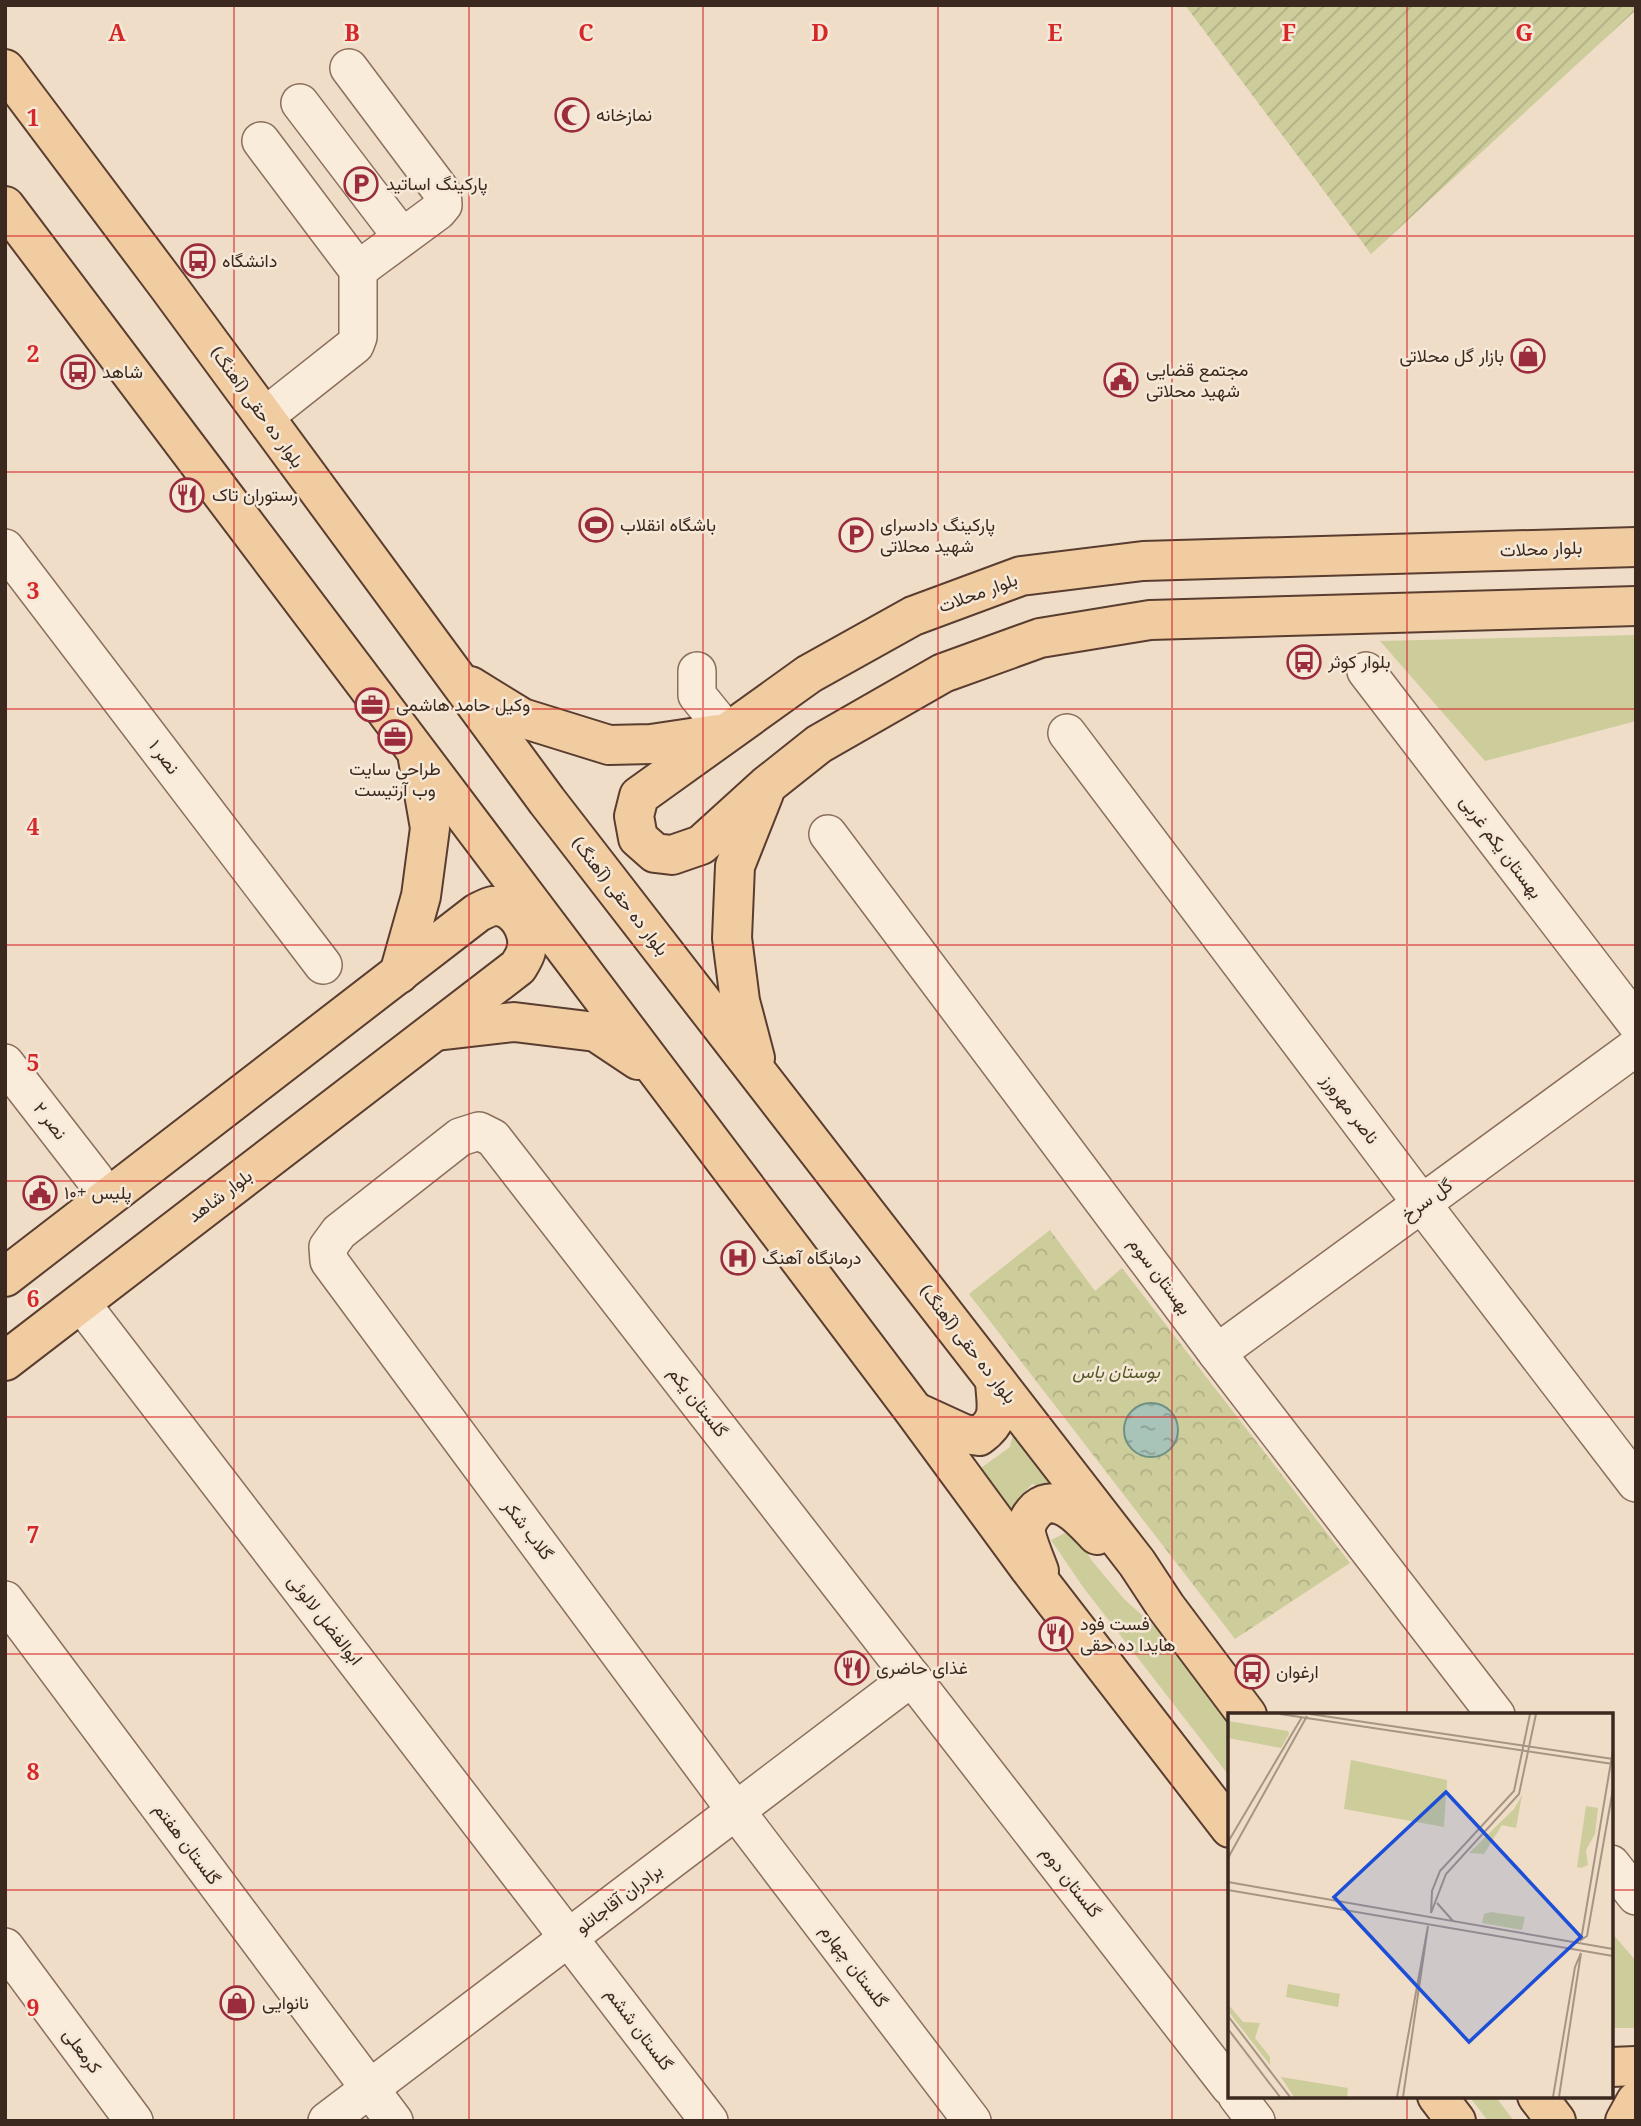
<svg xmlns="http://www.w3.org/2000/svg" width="1641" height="2126" viewBox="0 0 1641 2126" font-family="'Noto Serif',Vazirmatn,serif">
  <defs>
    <pattern id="forest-crowns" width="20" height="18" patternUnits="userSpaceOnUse" patternTransform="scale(1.75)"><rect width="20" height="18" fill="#cdcc9b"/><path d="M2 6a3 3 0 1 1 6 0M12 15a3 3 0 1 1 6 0" fill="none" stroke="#b1af85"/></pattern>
    <pattern id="garden-furrows" width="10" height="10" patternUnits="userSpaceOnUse" patternTransform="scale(1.75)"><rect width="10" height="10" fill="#cdcc9b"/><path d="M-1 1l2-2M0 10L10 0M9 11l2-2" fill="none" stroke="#b1af85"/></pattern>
    <pattern id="water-ripples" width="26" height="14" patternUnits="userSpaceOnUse" patternTransform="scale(1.75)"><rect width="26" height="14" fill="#a8c3b7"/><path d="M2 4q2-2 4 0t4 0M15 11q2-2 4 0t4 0" fill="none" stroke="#8a9e94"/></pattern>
  </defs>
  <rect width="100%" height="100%" fill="#efddc7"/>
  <g fill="#cdcc9b">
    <path d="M1636 635V721L1485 761 1380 641Z"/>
    <path d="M1015 1425 1064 1490 1032 1484C1021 1496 1015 1505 1012 1521L964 1460 981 1468 1010 1447Z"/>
    <path d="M1065 1533 1079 1540 1092 1561 1124 1599 1163 1634 1230 1721V1777L1083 1587 1051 1540Z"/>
    <path d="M1611 1932 1636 1961V2028H1611Z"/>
    <path d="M1469 2096H1495L1514 2121H1488Z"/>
  </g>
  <path fill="url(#forest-crowns)" d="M1050 1230 1095 1291 1122 1268 1350 1563 1235 1639 969 1294Z"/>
  <path fill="url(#garden-furrows)" d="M1185 5H1636V10L1371 254Z"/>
  <circle fill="url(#water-ripples)" stroke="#6f9184" stroke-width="2" cx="1151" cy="1430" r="27"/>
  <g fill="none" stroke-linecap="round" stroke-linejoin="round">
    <defs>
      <g id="minor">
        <path d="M349 68 442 192 443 205 438 211 358 270"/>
        <path d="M300 103 402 237"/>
        <path d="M261 141 358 270V337L355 345 264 417"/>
        <path d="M5 548 323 965"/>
        <path d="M697 671V695L727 732"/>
        <path d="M1366 671 1636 1023"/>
        <path d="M1067 733 1422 1204 1636 1483"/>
        <path d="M828 834 1217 1353 1496 1715"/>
        <path d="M5 1063 95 1179"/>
        <path d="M81 1303 709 2121"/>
        <path d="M1217 1353 1636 1047"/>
        <path d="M5 1600 394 2121"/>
        <path d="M1611 1864 1636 1896"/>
        <path d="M5 1947 134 2121"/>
        <path d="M1237 2096 1256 2121"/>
        <path d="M327 2121 912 1677"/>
        <path d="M972 2121 736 1811 329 1261 328 1247 339 1232 460 1137 479 1131 493 1138 1230 2087"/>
      </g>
      <g id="major">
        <path d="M5 69 168 286 547 801 1137 1563 1166 1607 1247 1715"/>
        <path d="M5 206 914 1411 1030 1569 1230 1828"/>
        <path d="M1636 547 1143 561 1021 576 913 616 809 674 639 796 634 816 638 838 655 853 672 855 701 845 766 786 819 744 943 673 1040 638 1150 620 1636 606"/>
        <path d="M470 686 522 718 609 745 651 744 718 734"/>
        <path d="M399 974 421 896 430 828 418 759"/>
        <path d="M436 1031 514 1022 596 1032 638 1060"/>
        <path d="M755 1058 740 1001 732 938 735 866 764 793"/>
        <path d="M5 1277 477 913C481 911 488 907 493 906 515 904 532 932 526 951 525 956 521 962 518 967L5 1361"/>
        <path d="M916 1412 964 1434 979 1436C1003 1419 996 1406 995 1380"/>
        <path d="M1039 1571C1035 1560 1025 1537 1026 1528 1027 1521 1032 1514 1037 1509 1059 1491 1083 1520 1097 1535"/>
        <path d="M1611 2067 1636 2066"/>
        <path d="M1437 2096 1456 2121"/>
        <path d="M1537 2096 1556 2121"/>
        <path d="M1625 2121 1636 2101"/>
      </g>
    </defs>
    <use href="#minor" stroke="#8b6e5c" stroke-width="40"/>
    <use href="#major" stroke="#593d30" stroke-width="42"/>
    <use href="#minor" stroke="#f9ecdb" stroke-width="37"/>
    <use href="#major" stroke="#f1cca0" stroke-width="38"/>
  </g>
  <path fill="none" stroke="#d62828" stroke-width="2" stroke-opacity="0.55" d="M234 5V2121M469 5V2121M703 5V2121M938 5V2121M1172 5V2121M1407 5V1715M5 236H1636M5 472H1636M5 709H1636M5 945H1636M5 1181H1636M5 1417H1636M5 1654H1636M5 1890H1230M1611 1890H1636M1407 2096V2121"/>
  <defs>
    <symbol id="mosque-ring" viewBox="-11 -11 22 22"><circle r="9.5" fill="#f6e8d7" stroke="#9a2c3d" stroke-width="1.5"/><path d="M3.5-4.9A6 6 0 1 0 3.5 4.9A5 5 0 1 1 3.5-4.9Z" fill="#9a2c3d"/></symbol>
    <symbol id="parking-ring" viewBox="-11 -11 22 22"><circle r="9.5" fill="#f6e8d7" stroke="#9a2c3d" stroke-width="1.5"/><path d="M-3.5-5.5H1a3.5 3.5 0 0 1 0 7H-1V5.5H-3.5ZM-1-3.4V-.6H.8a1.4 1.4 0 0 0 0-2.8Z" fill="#9a2c3d"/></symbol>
    <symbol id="bus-ring" viewBox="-11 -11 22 22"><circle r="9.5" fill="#f6e8d7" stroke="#9a2c3d" stroke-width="1.5"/><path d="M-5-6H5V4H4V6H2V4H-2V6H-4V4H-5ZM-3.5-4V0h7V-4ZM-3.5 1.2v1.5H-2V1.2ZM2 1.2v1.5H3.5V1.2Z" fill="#9a2c3d"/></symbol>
    <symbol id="shop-ring" viewBox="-11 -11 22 22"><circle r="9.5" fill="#f6e8d7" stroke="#9a2c3d" stroke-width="1.5"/><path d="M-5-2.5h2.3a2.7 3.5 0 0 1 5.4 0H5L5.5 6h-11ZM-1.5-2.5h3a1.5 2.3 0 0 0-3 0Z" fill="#9a2c3d"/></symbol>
    <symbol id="civic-ring" viewBox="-11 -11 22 22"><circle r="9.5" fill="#f6e8d7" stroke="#9a2c3d" stroke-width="1.5"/><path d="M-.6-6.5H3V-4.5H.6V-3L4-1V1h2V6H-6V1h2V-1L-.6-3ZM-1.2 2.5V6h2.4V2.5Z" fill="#9a2c3d"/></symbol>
    <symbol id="restaurant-ring" viewBox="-11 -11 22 22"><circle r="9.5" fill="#f6e8d7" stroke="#9a2c3d" stroke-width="1.5"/><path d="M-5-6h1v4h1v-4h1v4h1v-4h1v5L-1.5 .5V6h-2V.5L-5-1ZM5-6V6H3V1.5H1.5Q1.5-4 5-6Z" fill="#9a2c3d"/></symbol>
    <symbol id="stadium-ring" viewBox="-11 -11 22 22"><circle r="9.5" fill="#f6e8d7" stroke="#9a2c3d" stroke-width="1.5"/><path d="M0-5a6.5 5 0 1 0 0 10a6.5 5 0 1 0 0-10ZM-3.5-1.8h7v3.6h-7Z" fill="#9a2c3d"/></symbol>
    <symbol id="office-ring" viewBox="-11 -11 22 22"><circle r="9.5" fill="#f6e8d7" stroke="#9a2c3d" stroke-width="1.5"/><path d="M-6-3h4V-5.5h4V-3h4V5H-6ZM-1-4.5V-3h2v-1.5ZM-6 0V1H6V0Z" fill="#9a2c3d"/></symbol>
    <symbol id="hospital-ring" viewBox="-11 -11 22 22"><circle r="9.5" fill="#f6e8d7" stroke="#9a2c3d" stroke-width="1.5"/><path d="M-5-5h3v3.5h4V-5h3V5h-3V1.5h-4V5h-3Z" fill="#9a2c3d"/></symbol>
  </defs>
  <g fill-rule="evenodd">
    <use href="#mosque-ring" x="553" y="96" width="38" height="38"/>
    <use href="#parking-ring" x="342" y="165" width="38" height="38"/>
    <use href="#bus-ring" x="179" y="242" width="38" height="38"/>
    <use href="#shop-ring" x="1509" y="337" width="38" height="38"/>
    <use href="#bus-ring" x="59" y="353" width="38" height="38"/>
    <use href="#civic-ring" x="1102" y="361" width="38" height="38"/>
    <use href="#restaurant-ring" x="168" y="476" width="38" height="38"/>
    <use href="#stadium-ring" x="577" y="506" width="38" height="38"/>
    <use href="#parking-ring" x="837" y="516" width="38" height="38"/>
    <use href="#bus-ring" x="1285" y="643" width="38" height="38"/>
    <use href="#office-ring" x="353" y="686" width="38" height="38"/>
    <use href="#office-ring" x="376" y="718" width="38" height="38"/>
    <use href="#civic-ring" x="21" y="1174" width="38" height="38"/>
    <use href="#hospital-ring" x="719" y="1239" width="38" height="38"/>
    <use href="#restaurant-ring" x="1037" y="1615" width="38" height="38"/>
    <use href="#restaurant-ring" x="833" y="1649" width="38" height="38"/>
    <use href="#bus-ring" x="1233" y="1653" width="38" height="38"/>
    <use href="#shop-ring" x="218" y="1984" width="38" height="38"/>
  </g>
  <g text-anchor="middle" stroke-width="5" stroke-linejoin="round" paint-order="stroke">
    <g font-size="18" fill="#3b2920" stroke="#f6e8d7" text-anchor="start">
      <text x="596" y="121">نمازخانه</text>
      <text x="386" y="190">پارکینگ اساتید</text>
      <text x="222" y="267">دانشگاه</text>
      <text x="1504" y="362" text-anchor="end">بازار گل محلاتی</text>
      <text x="1146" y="376">مجتمع قضایی<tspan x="1146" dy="21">شهید محلاتی</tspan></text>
      <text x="102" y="378">شاهد</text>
      <text x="212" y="501">رستوران تاک</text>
      <text x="620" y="531">باشگاه انقلاب</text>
      <text x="880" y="531">پارکینگ دادسرای<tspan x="880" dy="21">شهید محلاتی</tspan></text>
      <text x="1328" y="668">بلوار کوثر</text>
      <text x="396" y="711">وکیل حامد هاشمی</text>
      <text x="395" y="775" text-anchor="middle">طراحی سایت<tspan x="395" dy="21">وب آرتیست</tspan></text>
      <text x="64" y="1199">پلیس +۱۰</text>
      <text x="762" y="1264">درمانگاه آهنگ</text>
      <text x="1080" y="1630">فست فود<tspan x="1080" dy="21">هایدا ده حقی</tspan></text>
      <text x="876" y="1674">غذای حاضری</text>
      <text x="1276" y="1678">ارغوان</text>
      <text x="262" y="2009">نانوایی</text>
    </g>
    <g font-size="18" fill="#3b2920" stroke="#f6e8d7">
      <text transform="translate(257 407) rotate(54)" y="6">بلوار ده حقی (آهنگ)</text>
      <text transform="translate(1541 549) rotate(-2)" y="6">بلوار محلات</text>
      <text transform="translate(978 593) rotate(-20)" y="6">بلوار محلات</text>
      <text transform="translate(164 757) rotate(53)" y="6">نصر ۱</text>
      <text transform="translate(1501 847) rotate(53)" y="6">بهستان یکم غربی</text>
      <text transform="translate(620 896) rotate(52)" y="6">بلوار ده حقی (آهنگ)</text>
      <text transform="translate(1350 1109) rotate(53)" y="6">ناصر مهرورز</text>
      <text transform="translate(50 1121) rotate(52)" y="6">نصر ۲</text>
      <text transform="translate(220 1196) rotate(-37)" y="6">بلوار شاهد</text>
      <text transform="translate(1427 1200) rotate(-36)" y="6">گل سرخ</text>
      <text transform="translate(1160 1276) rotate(53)" y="6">بهستان سوم</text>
      <text transform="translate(968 1344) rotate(52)" y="6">بلوار ده حقی (آهنگ)</text>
      <text transform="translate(698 1402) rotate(52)" y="6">گلستان یکم</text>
      <text transform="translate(528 1530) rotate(53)" y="6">گلاب شکر</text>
      <text transform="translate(325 1620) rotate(52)" y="6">ابوالفضل لالوئی</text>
      <text transform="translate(187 1844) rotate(53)" y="6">گلستان هفتم</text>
      <text transform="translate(1071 1882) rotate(52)" y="6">گلستان دوم</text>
      <text transform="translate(619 1899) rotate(-37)" y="6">برادران آقاجانلو</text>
      <text transform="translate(854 1966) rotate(53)" y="6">گلستان چهارم</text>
      <text transform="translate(639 2029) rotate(53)" y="6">گلستان ششم</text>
      <text transform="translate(82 2051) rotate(53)" y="6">کرمعلی</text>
    </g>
    <g font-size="18" font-style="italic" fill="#525726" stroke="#f6e8d7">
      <text x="1116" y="1378">بوستان یاس</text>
    </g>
  </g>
  <g transform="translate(1228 1713)">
    <rect width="385" height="385" fill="#efddc7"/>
    <path d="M294 82 288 115 274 112 256 141 241 140 286 96ZM358 93 370 95 367 121 358 137 360 152 353 155 349 154ZM0 291 15 309 32 310 27 325 42 344V352L0 298Z" fill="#cdcc9b"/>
    <path d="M0 8 60 18 61 21 53 35 0 25ZM263 199 297 204 294 217 254 210 256 201ZM60 271 112 281 110 294 58 284ZM53 364 120 375 119 384H66Z" fill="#cdcc9b"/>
    <path d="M123 47 219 67 216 114 116 96Z" fill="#cdcc9b"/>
    <path fill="none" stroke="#a79584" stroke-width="2" d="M52 1 385 51M82 1 385 46M302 1 286 78 212 158 204 178 203 200 218 161 291 81 308 1M385 37 353 227 359 223 385 76M0 129 74 4M0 145 79 3M0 169 385 236M0 177 385 243M209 190 225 208M0 303 62 384M0 316 52 384M169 384 200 213 175 384M325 384 347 254 353 240 331 384"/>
    <path fill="#1d4ed8" fill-opacity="0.15" stroke="#1d4ed8" stroke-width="3.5" d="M218 79 353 224 241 329 106 184Z"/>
    <rect width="385" height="385" fill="none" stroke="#3b2920" stroke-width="3.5"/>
  </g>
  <g font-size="23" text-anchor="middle" font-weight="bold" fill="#d62828" stroke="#f6e8d7" stroke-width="5" stroke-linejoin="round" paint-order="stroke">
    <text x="117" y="41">A</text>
    <text x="352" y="41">B</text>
    <text x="586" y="41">C</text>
    <text x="820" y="41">D</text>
    <text x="1055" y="41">E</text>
    <text x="1289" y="41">F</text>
    <text x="1524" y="41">G</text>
    <text x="33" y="126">1</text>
    <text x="33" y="362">2</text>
    <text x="33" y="599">3</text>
    <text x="33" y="835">4</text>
    <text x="33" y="1071">5</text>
    <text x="33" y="1307">6</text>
    <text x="33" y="1543">7</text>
    <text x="33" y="1780">8</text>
    <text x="33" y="2016">9</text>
  </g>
  <rect width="1641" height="2126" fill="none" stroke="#3b2920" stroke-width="14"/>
</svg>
